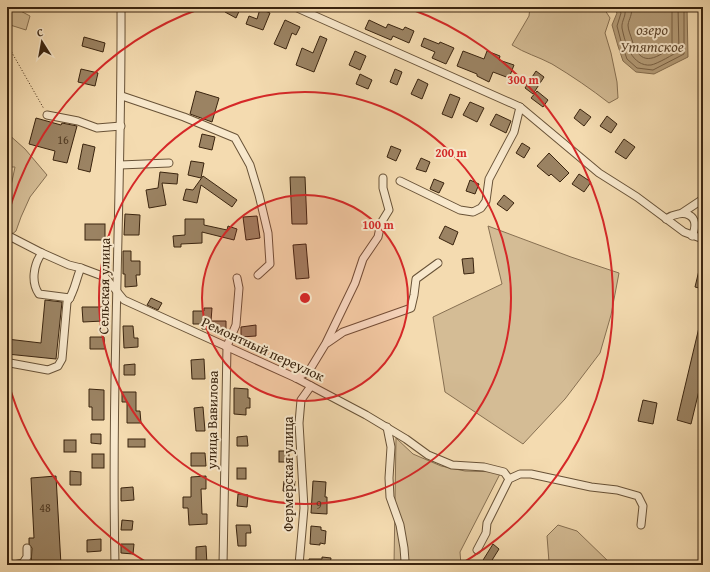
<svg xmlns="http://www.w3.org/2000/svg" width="710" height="572" viewBox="0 0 710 572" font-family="'Gentium Book Plus',serif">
  <rect width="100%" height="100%" fill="#f4dbb0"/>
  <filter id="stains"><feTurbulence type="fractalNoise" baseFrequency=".005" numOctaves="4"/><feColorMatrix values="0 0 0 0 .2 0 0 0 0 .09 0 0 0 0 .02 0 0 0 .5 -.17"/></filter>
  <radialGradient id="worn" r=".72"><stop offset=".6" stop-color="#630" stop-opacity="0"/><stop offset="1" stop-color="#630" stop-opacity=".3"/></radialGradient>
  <g fill="#d4bc95" stroke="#877052">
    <path d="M7 7H13L30 16 26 30 7 24Z"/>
    <path d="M530 7H603L610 18 605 33 611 53 617 82 618 98 609 103C591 89 572 76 552 64 539 57 524 53 512 45L529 16Z"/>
    <path d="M7 133 25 149 47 175 30 197 21 217 16 231 11 235 7 234V205L15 167H7Z"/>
    <path d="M488 226 571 257 619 273 611 315 600 353 565 399 523 444 445 392 433 317 502 284Z"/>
    <path d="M396 438 413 454 441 466 465 471 501 472 460 552 461 565H394Z"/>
    <path d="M558 525 577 531 610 563V565H548L549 562 547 536Z"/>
  </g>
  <path fill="#b59d79" stroke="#846d4f" d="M613 7H687L688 57 654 74 636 72 623 61 618 46 612 25 617 13Z"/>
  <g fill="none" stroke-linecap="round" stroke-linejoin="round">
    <g stroke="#786044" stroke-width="1">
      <path d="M618 7 621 13 617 26 622 45 627 59 637 68 653 70 684 54V7"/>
      <path d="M624 7C628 15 621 20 622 28 625 43 632 67 651 65 657 64 674 54 679 51L678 7"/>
      <path d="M631 7C633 15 629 18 628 25 628 30 631 36 632 40 640 67 654 60 672 47V7"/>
    </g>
  </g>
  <g fill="#9b8363" stroke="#3a240f">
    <path d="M228 7H241L236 18 225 12Z"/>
    <path d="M260 9 270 13 263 30 246 24 249 16 257 19Z"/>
    <path d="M285 20 300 27 296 35 292 33 286 49 274 44Z"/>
    <path d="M369 20 386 28 388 24 403 30 405 27 414 31 409 43 393 36 391 40 365 29Z"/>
    <path d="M320 36 327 39 314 72 296 65 302 48 313 53Z"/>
    <path d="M84 37 105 43 103 52 82 46Z"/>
    <path d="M424 38 439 44 440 42 454 48 446 64 432 58 435 52 421 46Z"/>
    <path d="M355 51 366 56 360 70 349 65Z"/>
    <path d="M463 51 484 59 487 51 500 56 499 60 514 65 509 78 493 72 489 82 477 76V74L457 66Z"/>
    <path d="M81 69 98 73 95 86 78 82Z"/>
    <path d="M395 69 402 72 397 85 390 82Z"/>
    <path d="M536 71 544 77 533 94 525 88Z"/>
    <path d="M360 74 372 80 368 89 356 84Z"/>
    <path d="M418 79 428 84 422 99 411 94Z"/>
    <path d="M196 91 219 98 212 122 190 114Z"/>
    <path d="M537 91 548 100 543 107 531 98Z"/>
    <path d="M450 94 460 98 452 118 442 114Z"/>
    <path d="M470 102 484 108 477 122 463 115Z"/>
    <path d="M580 109 591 117 584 126 574 118Z"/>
    <path d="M496 114 511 121 506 133 490 125Z"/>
    <path d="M607 116 617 124 611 133 600 126Z"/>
    <path d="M36 118 61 125 62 123 77 126 67 163 53 160 55 151 29 144Z"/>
    <path d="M202 134 215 137 212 150 199 147Z"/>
    <path d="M624 139 635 147 626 159 615 152Z"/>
    <path d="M522 143 530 148 524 158 516 153Z"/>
    <path d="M83 144 95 147 90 172 78 169Z"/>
    <path d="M391 146 401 150 396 161 387 157Z"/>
    <path d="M549 153 569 173 560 182 551 174 549 176 537 166Z"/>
    <path d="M421 158 430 162 426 172 416 169Z"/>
    <path d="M191 161 204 163 201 178 188 175Z"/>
    <path d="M160 172 178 174 177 184 162 183 166 205 149 208 146 190 158 188Z"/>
    <path d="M579 174 591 182 584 192 572 184Z"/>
    <path d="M203 176 237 200 232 207 201 185 197 203 183 200 186 189 193 190Z"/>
    <path d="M290 177H305L307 224H292Z"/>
    <path d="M434 179 444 183 439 193 430 189Z"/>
    <path d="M470 180 479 184 475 194 466 191Z"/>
    <path d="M504 195 514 203 507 211 497 204Z"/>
    <path d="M125 214 140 215 139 235H124Z"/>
    <path d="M257 216 260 238 246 240 243 217Z"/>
    <path d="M185 219H204V225L227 230 228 226 237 229 234 240 202 232V243L181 244V247H174L173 236 185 235Z"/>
    <rect x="85" y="224" width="20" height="16"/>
    <path d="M445 226 458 232 453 245 439 238Z"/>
    <path d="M306 244 309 278 296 279 293 245Z"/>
    <path d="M123 251H131V261H140V275H136L137 286 125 287V274H123Z"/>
    <path d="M473 258 474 273 464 274 462 259Z"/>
    <path d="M701 262H703V289L695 287Z"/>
    <path d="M151 298 162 303 158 310 147 305Z"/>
    <path d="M45 300 62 302 56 359 7 354V339L41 343Z"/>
    <path d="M82 307H103V321L83 322Z"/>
    <path d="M204 308H212L211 321H226V329H202V324H193V311H204Z"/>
    <path d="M701 319H703V374L691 424 677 420Z"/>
    <path d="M256 325V336L241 337V327Z"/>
    <path d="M123 326H133L134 338H138V347L124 348Z"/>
    <path d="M90 337H104L105 349H90Z"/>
    <path d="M204 359 205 379H192L191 360Z"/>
    <path d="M135 364V375H124V365Z"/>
    <path d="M234 388 248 389V398H250V408H246V415L234 414Z"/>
    <path d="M89 389 104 390V420H92V407H89Z"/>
    <path d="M122 392H136V411H140L141 423H127V402H122Z"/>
    <path d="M643 400 657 403 653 424 638 421Z"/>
    <path d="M203 407 205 431H196L194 408Z"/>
    <path d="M91 434H101V444L91 443Z"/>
    <path d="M247 436 248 446H237V437Z"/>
    <rect x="128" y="439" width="17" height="8"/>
    <rect x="64" y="440" width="12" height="12"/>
    <rect x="279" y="451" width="10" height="11"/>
    <path d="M191 453H205L206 466H191Z"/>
    <rect x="92" y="454" width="12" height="14"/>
    <rect x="237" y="468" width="9" height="11"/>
    <path d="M70 471 81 472V485H70Z"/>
    <path d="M56 476 61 565H31L32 548 29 544V538H34L31 478Z"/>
    <path d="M206 476V489H201L202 514H207V524L189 525 188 508H183V497H191V477Z"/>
    <path d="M284 481H295L294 492 283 491Z"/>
    <path d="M313 481 326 482 325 497H327V514L311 513Z"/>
    <path d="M133 487 134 500 121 501V488Z"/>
    <path d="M238 494 248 495 247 507 237 506Z"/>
    <path d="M122 520 133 521 132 530H121Z"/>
    <path d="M236 525H250L251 533H246V546H238Z"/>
    <path d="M311 526 321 527V530L326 531 325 544 320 543V545L310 544Z"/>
    <path d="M101 539V551L87 552V540Z"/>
    <path d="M121 544H134L133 554 121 553Z"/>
    <path d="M493 544 499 549 489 565H480Z"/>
    <path d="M206 546 207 565H196V547Z"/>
    <path d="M322 557 331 558 330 565H309V559H322Z"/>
  </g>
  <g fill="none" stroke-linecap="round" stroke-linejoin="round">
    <defs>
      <g id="minor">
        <path d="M295 7 520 107 599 173 637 197 684 232 703 239"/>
        <path d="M122 96 184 117 235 138 250 165 259 195 268 233 270 264 258 275"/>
        <path d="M47 115 78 121 97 128 121 126"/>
        <path d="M120 165 169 163"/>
        <path d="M400 181 460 210 473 212 481 208 486 201 489 179 514 132 520 107"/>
        <path d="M682 213 703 199"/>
        <path d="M666 219C683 208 702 214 692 236"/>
        <path d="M7 235 42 253 69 265 81 268 105 277 124 300 296 378 366 415 406 439 428 455 452 465 484 467 504 472 509 479"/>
        <path d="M42 253C33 265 31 283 39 294L70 298"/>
        <path d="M327 343 343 332 411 308 414 295 416 279 438 263"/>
        <path d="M10 363 48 370 58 366 62 359 67 302C75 292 76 278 81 268"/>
        <path d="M296 378 309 371 326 343 355 283 363 259 378 237 381 223 389 210 383 188V178"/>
        <path d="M387 427 391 447 389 478 390 497 400 525 404 548 405 561 407 565"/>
        <path d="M477 550 486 533 487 523 509 479 520 474H531L591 487 617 490 638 496 643 506 641 525"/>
        <path d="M14 565 23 563 27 557V548"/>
        <path d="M115 565C111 379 122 193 121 7"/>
        <path d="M223 565 227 346 236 325 239 288 237 278"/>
        <path d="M299 565 304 508 299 423 301 400 311 386"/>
        <path d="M399 565H400"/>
      </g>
    </defs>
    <use href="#minor" stroke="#685237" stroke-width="9"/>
    <g stroke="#3a240f" stroke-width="1" stroke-dasharray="1 2" stroke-linecap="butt">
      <path d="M7 25V26"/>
      <path d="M7 44 44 109"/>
    </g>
    <use href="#minor" stroke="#f8e8cc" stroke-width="7"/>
  </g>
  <circle cx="305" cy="298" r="103" fill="#d62828" fill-opacity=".12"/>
  <g fill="none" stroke="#d62828" stroke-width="2">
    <circle cx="305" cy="298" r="103"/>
    <circle cx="305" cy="298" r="206"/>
    <path d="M151 565A308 308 0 0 1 7 378M7 218A308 308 0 0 1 202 8M408 8A308 308 0 0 1 459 565"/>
  </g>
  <g text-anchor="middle" stroke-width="4" stroke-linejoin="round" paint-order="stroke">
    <g font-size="12" fill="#523c24">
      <text x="63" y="144">16</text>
      <text x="319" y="509">9</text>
      <text x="45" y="512">48</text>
    </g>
    <g font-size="14" fill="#3a240f" stroke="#f8e8cc">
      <text transform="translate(104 286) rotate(-89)" y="5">Сельская улица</text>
      <text transform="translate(263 349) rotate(25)" y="5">Ремонтный переулок</text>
      <text transform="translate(212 420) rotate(-89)" y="5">улица Вавилова</text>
      <text transform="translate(288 474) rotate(-90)" y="5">Фермерская улица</text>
    </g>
    <g font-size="15" font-style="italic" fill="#5f482f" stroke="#f8e8cc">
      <text x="652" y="35">озеро<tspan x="652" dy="17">Утятское</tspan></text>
    </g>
  </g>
  <circle cx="305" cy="298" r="6" fill="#d62828" stroke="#f8e8cc" stroke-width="2"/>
  <g font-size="12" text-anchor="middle" font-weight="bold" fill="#d62828" stroke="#f8e8cc" stroke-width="4" stroke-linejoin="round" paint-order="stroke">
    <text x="523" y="84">300 m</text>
    <text x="451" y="157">200 m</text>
    <text x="378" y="229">100 m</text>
  </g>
  <rect width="710" height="572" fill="none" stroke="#f4dbb0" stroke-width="24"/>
  <rect x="8" y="8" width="694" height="556" fill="none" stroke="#3a240f" stroke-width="2"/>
  <rect x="12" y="12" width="686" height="548" fill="none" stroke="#3a240f"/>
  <g transform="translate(42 42) rotate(349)" stroke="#f8e8cc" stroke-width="3" paint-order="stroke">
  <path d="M0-3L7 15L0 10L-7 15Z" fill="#3a240f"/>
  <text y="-6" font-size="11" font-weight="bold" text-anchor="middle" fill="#3a240f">С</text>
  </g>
  <rect width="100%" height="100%" filter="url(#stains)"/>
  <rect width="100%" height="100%" fill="url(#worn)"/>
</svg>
